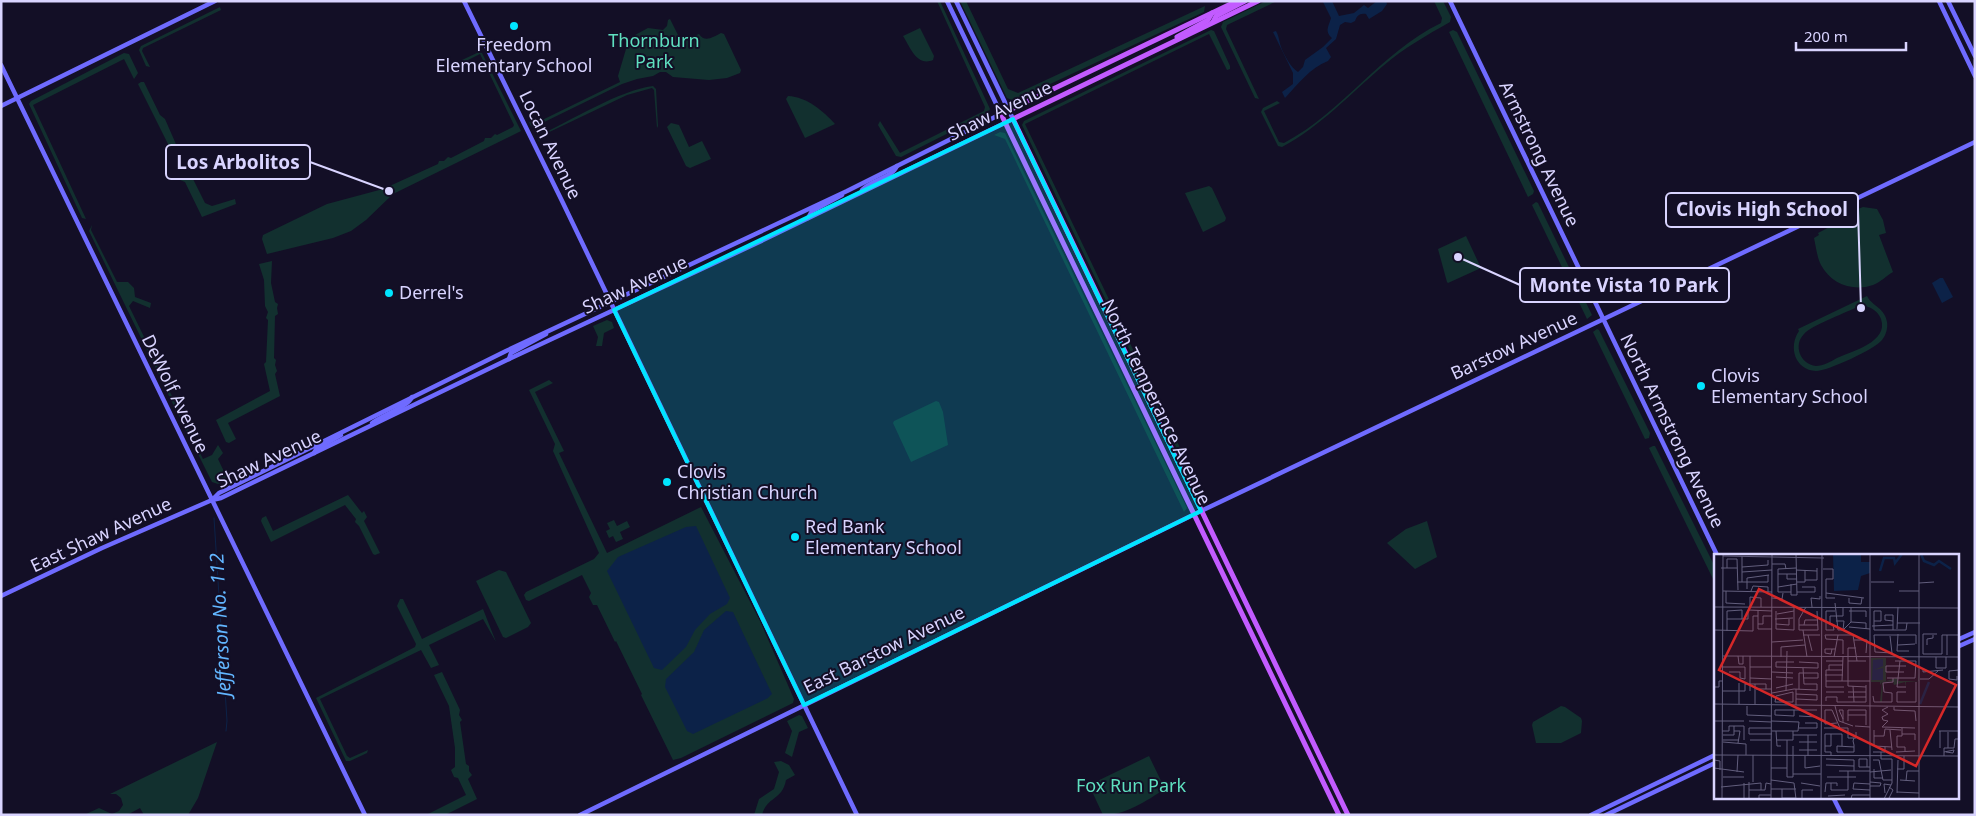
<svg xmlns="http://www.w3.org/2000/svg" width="1976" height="816" viewBox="0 0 1976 816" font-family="'Noto Sans',sans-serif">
  <rect width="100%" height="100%" fill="#130f26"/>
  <g fill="#12302f" fill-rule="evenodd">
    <path d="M937 1H940L990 109 988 113 901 157 896 156 878 125 880 121 900 153 984 111 985 107Z"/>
    <path d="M960 1H966L1008 89 1018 93 1205 6 1204 12 1014 101 1007 98Z"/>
    <path d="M1266 1H1277L1227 25 1226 29 1259 99 1255 98 1221 27 1223 22Z"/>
    <path d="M1434 1H1443L1451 17 1450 22C1427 35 1404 48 1383 66 1350 94 1321 126 1282 147L1278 146 1261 112 1263 108 1277 101 1280 103 1264 111 1279 142 1284 143C1343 112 1381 52 1441 23L1442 18Z"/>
    <path d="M220 7 221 10 143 48 142 51 150 67 146 66 139 50 141 46Z"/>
    <path d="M670 19 681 41 699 34C705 43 713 37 721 33L724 34 741 70 740 73 727 78 709 80 673 77 666 72H660L653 76 637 79 622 84 534 127 531 126 529 122 536 123 620 82 618 76 626 49 632 45 635 35 648 28 663 30 667 26 668 20Z"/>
    <path d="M920 28 934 56 933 60C917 67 910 47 903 36Z"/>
    <path d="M1211 30 1214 31 1230 66V69L1227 70 1209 34 1025 124 1206 502 1202 501 1022 125 1024 121Z"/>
    <path d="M1453 30 1457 32 1534 191 1533 194 1528 197 1449 32Z"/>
    <path d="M479 52 482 53 521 131 393 194 366 220 351 231 333 238 267 254 262 239 263 235 327 204 383 189 438 164 439 161H444L448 157 451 158 484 141 485 138H491L495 134 497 135 513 127 514 125 480 54 462 63V60Z"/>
    <path d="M124 53 129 54 138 73 134 79 124 59 33 105 86 219 82 218 29 104 31 101Z"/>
    <path d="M141 82H144L160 115 165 119 182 158 185 159 186 165 189 168V171L205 203 212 206 235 199 236 204 202 217 185 182 180 180 176 173 178 168 169 152 171 150 138 84Z"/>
    <path d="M653 86 656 89 658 126 657 128 654 90 652 88 627 95 541 136 539 142 538 139V136C570 121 620 90 653 86Z"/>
    <path d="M788 96C807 97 823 111 835 124L805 138 786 99Z"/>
    <path d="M671 123 679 125 689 147 702 141 711 159 690 168 686 166 667 127Z"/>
    <path d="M1000 132 1005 133 1187 508 1184 512 1005 139 994 135Z"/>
    <path d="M1209 186 1212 188 1226 218 1225 221 1203 232 1185 193Z"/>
    <path d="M1536 202 1538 203 1592 315 1587 319 1532 205Z"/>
    <path d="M1863 207 1877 209 1883 220 1886 233 1879 235 1893 272C1886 276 1881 282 1873 285 1853 292 1831 284 1821 265 1817 257 1816 247 1814 238L1819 235 1818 233C1834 226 1848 212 1863 207Z"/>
    <path d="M92 225 91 230 117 282H128L134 288 135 297 151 303 150 308 133 301 129 306 166 382 162 381 89 231Z"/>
    <path d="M1466 236 1481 268 1448 283 1447 282 1438 249Z"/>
    <path d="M272 261 271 283 275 302 278 304 277 308 278 314 275 316 274 358 276 360 275 365 277 371 275 374 280 396 228 423 236 439 229 443 226 442 216 420 270 391 264 364 266 362 268 320 266 318 268 312 265 306 264 280 259 264Z"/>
    <path d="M1867 296C1872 306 1885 308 1887 322 1888 328 1886 335 1882 340 1875 349 1828 371 1816 371 1795 370 1788 347 1799 331L1798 329ZM1864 306C1871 307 1878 311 1881 319 1889 342 1852 351 1837 358 1830 362 1823 366 1816 366 1800 364 1793 345 1804 334 1812 325 1843 314 1855 308Z"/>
    <path d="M607 320 612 322 614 328 604 333 602 346H596L598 337 593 326Z"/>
    <path d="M1597 329 1599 330 1650 433 1649 438 1645 439 1593 332Z"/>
    <path d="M549 380 553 383 535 392 564 451 559 453 607 553 701 507 760 621 794 699 793 703 681 758 673 760 641 695 642 694 616 641 615 642 597 605H593L589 597 591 593 582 575 529 601 526 600 524 595 526 592 594 559 599 553 553 451 555 444 529 390Z"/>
    <path d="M169 390 203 459 212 455 218 445 223 453 218 459 228 480 218 484 212 482 168 394Z"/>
    <path d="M936 401 939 402 943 412 948 445 911 462 893 423 894 421Z"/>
    <path d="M1653 446H1655L1715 567V583L1649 448Z"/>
    <path d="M348 495 362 513 364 511 367 517 364 521 380 553 375 555 373 554 359 526 355 522 356 519 345 505 271 542 261 521 262 518 266 516 273 531Z"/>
    <path d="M614 520 617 526 627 521 630 527 620 532 623 539 616 542 613 536 609 538 606 531 610 529 607 523Z"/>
    <path d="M1427 521 1437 557 1415 569 1387 543 1406 529Z"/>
    <path d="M499 570 506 572 531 623 528 627 506 638 503 637 476 581Z"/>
    <path d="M400 599H403L422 639 483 609 496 642 483 619 429 645 439 665 431 668 421 650 320 699 347 756 350 758 368 750 367 753 350 761H346L316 698 415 647 416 644 397 606Z"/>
    <path d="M442 672 460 710 459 715 462 720 460 722 466 764 469 766V771L472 775 468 779 477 799 445 815H426L466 795 458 778 454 777 451 770 455 767V748L449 706 434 675Z"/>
    <path d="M1561 706 1565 707 1581 718 1582 721 1581 733 1561 743H1536L1532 725 1533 722Z"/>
    <path d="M799 715 802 716 808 728 799 732 792 757 785 753 792 731 787 721Z"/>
    <path d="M217 742 198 798 188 815H144L140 808 127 815H84L99 808 112 814 119 811 123 805 121 798 116 794H110Z"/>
    <path d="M1149 756 1165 789C1146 801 1126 815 1103 815L1089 785Z"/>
    <path d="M781 761 789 765 795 775 786 780C782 801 767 796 762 815H754L759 799 774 789 779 772 774 762Z"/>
  </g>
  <g fill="#0c2248">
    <path d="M1332 1 1339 16 1354 13 1364 5 1368 8 1377 1H1386L1387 4 1382 11 1369 19 1366 14C1359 13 1357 16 1355 21L1351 23 1345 22 1340 25 1336 39 1326 48 1331 57 1328 61C1310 68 1298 84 1285 98L1282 92 1293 84V73L1273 32 1276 31C1279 36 1279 41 1281 47 1284 55 1291 68 1298 72L1303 67 1305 60 1323 47 1332 38C1324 31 1329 26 1331 18L1323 2Z"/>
    <path d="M1940 278H1943L1953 297 1942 303 1932 283Z"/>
    <path d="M696 526 730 598 727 604 710 614 695 630 686 647 662 670 654 668 607 571 618 557 686 527Z"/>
    <path d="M726 611 733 612 772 694 768 698 693 734 687 731 665 687 666 679 694 652 704 630Z"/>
  </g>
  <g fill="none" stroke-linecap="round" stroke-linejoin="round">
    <path stroke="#0c2248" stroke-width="1" d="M214 518 227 721 226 731"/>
    <g stroke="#6f6bff" stroke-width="4.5">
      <path d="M464 1 563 203 857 815"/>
      <path d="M1450 1 1717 555"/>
      <path d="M1939 1 1975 76"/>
      <path d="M1948 1 1975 56"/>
      <path d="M1 65 365 815"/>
      <path d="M1 106 215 1"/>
      <path d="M862 190C871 180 892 178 897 166"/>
      <path d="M808 218 812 211 842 195"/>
      <path d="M509 359 511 353 546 334"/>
      <path d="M372 423C382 416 409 406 412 397"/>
      <path d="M314 453 317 448 341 435"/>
      <path d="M213 499 219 493 506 351 847 191 1001 114 947 1"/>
      <path d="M1 596 102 548 212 500 221 498 509 359 755 244 1013 119 956 1"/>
      <path d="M1957 640 1975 632"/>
      <path d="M1957 647 1975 639"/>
      <path d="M1833 797 1842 815"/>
      <path d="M580 815 1201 511 1975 142"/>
      <path d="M1591 815 1715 755"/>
      <path d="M1606 815 1715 763"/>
    </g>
    <g stroke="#c25bff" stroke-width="5">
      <path d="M1237 1 1001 114 1339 815"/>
      <path d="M1258 1 1013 119 1348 815"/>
      <path d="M1213 22 1216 16 1245 1"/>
      <path d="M1177 37 1208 20 1212 13"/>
    </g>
  </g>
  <path fill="#00e5ff" fill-opacity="0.2" stroke="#00e5ff" stroke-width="4" stroke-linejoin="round" d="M1013 119 1201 511 804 705 614 310Z"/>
  <g fill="#00e5ff" stroke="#130f26" stroke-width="2">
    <circle cx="514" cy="26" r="5"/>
    <circle cx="389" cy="293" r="5"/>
    <circle cx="1701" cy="386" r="5"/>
    <circle cx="667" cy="482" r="5"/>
    <circle cx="795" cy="537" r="5"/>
  </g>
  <g text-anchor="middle" stroke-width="4" stroke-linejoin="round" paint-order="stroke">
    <g font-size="18" fill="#5fe0c0" stroke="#130f26">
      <text x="654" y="47">Thornburn<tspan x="654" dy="21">Park</tspan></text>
      <text x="1131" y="792">Fox Run Park</text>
    </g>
    <g font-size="18" fill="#d9d4ff" stroke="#130f26" text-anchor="start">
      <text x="514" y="51" text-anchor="middle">Freedom<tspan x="514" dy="21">Elementary School</tspan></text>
      <text x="399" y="299">Derrel's</text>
      <text x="1711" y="382">Clovis<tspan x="1711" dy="21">Elementary School</tspan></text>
      <text x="677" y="478">Clovis<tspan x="677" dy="21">Christian Church</tspan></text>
      <text x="805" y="533">Red Bank<tspan x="805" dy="21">Elementary School</tspan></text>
    </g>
    <g font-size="18" fill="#d9d4ff" stroke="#130f26">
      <text transform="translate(1000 111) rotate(-26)" y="6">Shaw Avenue</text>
      <text transform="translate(550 145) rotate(64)" y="6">Locan Avenue</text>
      <text transform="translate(1539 154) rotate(64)" y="6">Armstrong Avenue</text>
      <text transform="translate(635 285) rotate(-25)" y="6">Shaw Avenue</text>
      <text transform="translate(1514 346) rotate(-25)" y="6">Barstow Avenue</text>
      <text transform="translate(175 394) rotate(64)" y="6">DeWolf Avenue</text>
      <text transform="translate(1156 402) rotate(64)" y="6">North Temperance Avenue</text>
      <text transform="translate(1672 431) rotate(64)" y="6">North Armstrong Avenue</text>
      <text transform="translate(269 459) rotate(-25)" y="6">Shaw Avenue</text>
      <text transform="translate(101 535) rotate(-25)" y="6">East Shaw Avenue</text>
      <text transform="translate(884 650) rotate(-26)" y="6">East Barstow Avenue</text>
    </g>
    <g font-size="19" font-style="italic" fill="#62b6ff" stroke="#130f26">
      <text transform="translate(220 625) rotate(-93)" y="7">Jefferson No. 112</text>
    </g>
  </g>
  <g transform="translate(1714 554)">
    <rect width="245" height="245" fill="#130f26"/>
    <path d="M157 104H172V127L183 124V127L184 124V127H204V119L205 127 192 128 191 133V128L180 131 179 127 169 128 168 148H166L168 128 166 131V128H157Z" fill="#12302f"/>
    <path d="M119 0H147V8H156V19L147 22 144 36 120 37ZM169 105V112L160 116 169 114V126H158L159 106Z" fill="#0c2248"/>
    <path fill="none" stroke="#0c2248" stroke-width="2.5" d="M207 0 210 7 220 11 225 7 237 15M166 17 170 4H180L181 9 188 0M206 150 215 128"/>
    <path fill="none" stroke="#625e7d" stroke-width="1" d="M9 2 110 4M28 2V28M58 10H71L72 15M28 13 54 11V6M7 14H23M13 14V5H23L24 36M109 15H119V25H112M82 16 103 17M28 18 58 16M64 20H82M73 20V25H83M112 25V44H121M91 26H103V14M23 28H54V21M83 28H91V16M157 28H180M205 29 220 28M77 30V41H83L82 0M64 33 83 30M33 35V24L55 21M9 37 58 38M12 37V49L31 50M37 37 39 32 54 33V38M185 37H205M77 38H64V15L82 14M83 38H101V33H88M112 39 150 44M58 44 68 45 69 39M135 44V49L147 50 148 44M121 49 124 76H129M0 53 245 54M36 53V43L47 44V53M92 53 85 65V76H104L103 57M98 53 97 44 106 45V42M44 56V75H58M62 57V75L80 76V53M135 57H152V63M167 57H160V76H192L193 69M63 60 80 57M13 65H34M34 65V56L58 57M61 65 79 64M122 67H130L129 76M160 67H167V57M179 67 171 66V61H179V76M137 68 152 69V75M183 69H206M44 70H49V62H58M62 70 75 71V65M85 71H104M90 71 91 66H104M116 71V62H129V54M119 71 120 76H112V57H121M158 72 179 71M135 73 156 75M183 75 184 53M0 76 39 77V62H44M89 76 93 103M129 76 137 68V53M13 77V57L28 56V65M184 80 183 97H195M223 80H209V100H228V81H245M89 81H106M94 81 98 97M233 81V101M176 82 178 99 161 98 160 81H202V90M140 86H153L152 99M58 88 89 86M184 91 201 90M213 91V85L219 84V81M142 94H134V132L152 133M118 95 117 100 111 99V95H121M129 100V86L112 85 111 81H139L143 107M9 102 245 103M24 102 25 110H29V102M67 103V93L91 91M120 103 124 81M222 103V114H232V103M112 107H129M134 107H152M186 107 183 133H192M80 108H62V113L104 114V109L85 108M9 113H31V125L26 124V118H15M36 113H58M89 114 90 130M209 114V118L229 116M115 116V111H129M129 116H112V133H130M58 118 79 119M190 118H172V112H192M111 121H129M243 122V126L235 125V117L245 116M62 123 79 124M36 124 58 125M173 124H201L202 107H181M206 125H215L224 117M112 127H156M128 127 129 103M139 132 140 148M0 133H5V127H9M62 134 79 130M42 135H58M85 135V119H104V124H90M8 137H31V130H52V135M36 137V102M72 137 73 97M79 138V148H61L62 142ZM112 138H130M134 138H152M192 138H183V148H202V128M58 139 80 135 103 136V130H90M159 142 160 148H178V139L170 138 169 129 179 128V124M134 143H152M82 145 103 146V141L82 140M112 147V143H123V148H152V131M0 150 245 153M25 150V129M41 151V130M82 151V135M33 152V161L57 162M121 152 125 167 139 172M205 152V0M174 153 168 156 174 160 168 163 169 166 174 167 168 173 201 174M180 153V156L201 157 202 167M80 156V162L61 161V156H103M134 161H152M85 162 103 163M129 165 125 156H129V168M0 167H30M35 167 57 168M57 167 85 168 84 177H58M134 167V156H152V171M123 169 111 170V156H118L126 174M141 172 156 173M57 174H35V180H58M85 174H103V169H91M110 174H134V184H142V178M188 174V182H183V193H191V198M160 176V192L178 193M176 176 178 196M8 177H15V172H30V186M20 177H26L24 189M62 177 63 192H67M225 177H245M188 180H201V186M9 181H20V172M79 181H103M94 181V202M160 182H170L171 175 187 176M140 184 139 187 140 191V198H123V192L140 193M9 186H25M36 186H57M63 186H79V177M73 186V223H79V192M9 188 32 190V201M85 188H103M111 192H117V180M226 194V177M234 194V178M85 196H103M159 198H171V193M167 198V205H178V229L170 245M182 198 201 197M230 198 240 196 239 199 232 198M0 201 245 202M91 202V214L106 212M117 202V198H111V180H128V192M230 202V194H240L241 185H245M112 205 140 206V217M0 206 6 207V216M159 206H165L169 226H178M112 211 140 212M153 213V205H145V213H156M0 214 30 218M57 214H73M160 215V224H169M183 215H190V202M125 217H156M23 218 24 201M156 218 177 216M79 220H107M9 223H30M113 223H142M57 226 80 229 82 245M186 226 201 227M192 227 193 217H205M39 228V201M87 229 106 232M117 229V236H134V217M156 230 140 229 139 235 156 236M156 232H166L167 229 156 228M7 233 47 229V236M175 233 179 236 175 244 179 245M57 235H82M68 235V244H82M35 236H51L52 229 57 230M111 238 112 229H123V232M183 238 205 239M171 239 170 230 177 231M183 239 184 206M114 242 131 241M35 244V228M8 245 9 0M30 245V229M45 245V241H57M57 245 58 0M88 245V236H99M107 245 108 0M137 245 138 241H156M156 245V0M205 245V152"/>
    <path fill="#d62828" fill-opacity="0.15" stroke="#d62828" stroke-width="2.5" d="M45 35 242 131 202 212 5 116Z"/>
    <rect width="245" height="245" fill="none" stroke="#d9d4ff" stroke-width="2.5"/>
  </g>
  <path fill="none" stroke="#d9d4ff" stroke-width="2" d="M389 191L310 162M1861 308L1858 210M1458 257L1520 285"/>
  <g fill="#d9d4ff" stroke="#130f26" stroke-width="2">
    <circle cx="389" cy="191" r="5"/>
    <circle cx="1861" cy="308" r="5"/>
    <circle cx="1458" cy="257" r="5"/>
  </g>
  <g fill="#130f26" stroke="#d9d4ff" stroke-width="2">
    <rect x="166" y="145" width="144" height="34" rx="5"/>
    <rect x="1666" y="193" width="192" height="34" rx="5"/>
    <rect x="1520" y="268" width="209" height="34" rx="5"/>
  </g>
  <g font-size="19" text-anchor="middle" font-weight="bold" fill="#d9d4ff">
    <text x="238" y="169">Los Arbolitos</text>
    <text x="1762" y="216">Clovis High School</text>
    <text x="1624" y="292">Monte Vista 10 Park</text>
  </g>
  <rect width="1976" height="816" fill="none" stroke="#d9d4ff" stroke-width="5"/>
  <path d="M1796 42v8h110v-8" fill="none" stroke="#d9d4ff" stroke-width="2.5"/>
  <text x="1804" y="42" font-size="15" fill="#d9d4ff" stroke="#130f26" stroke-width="4" paint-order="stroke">200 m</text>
</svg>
